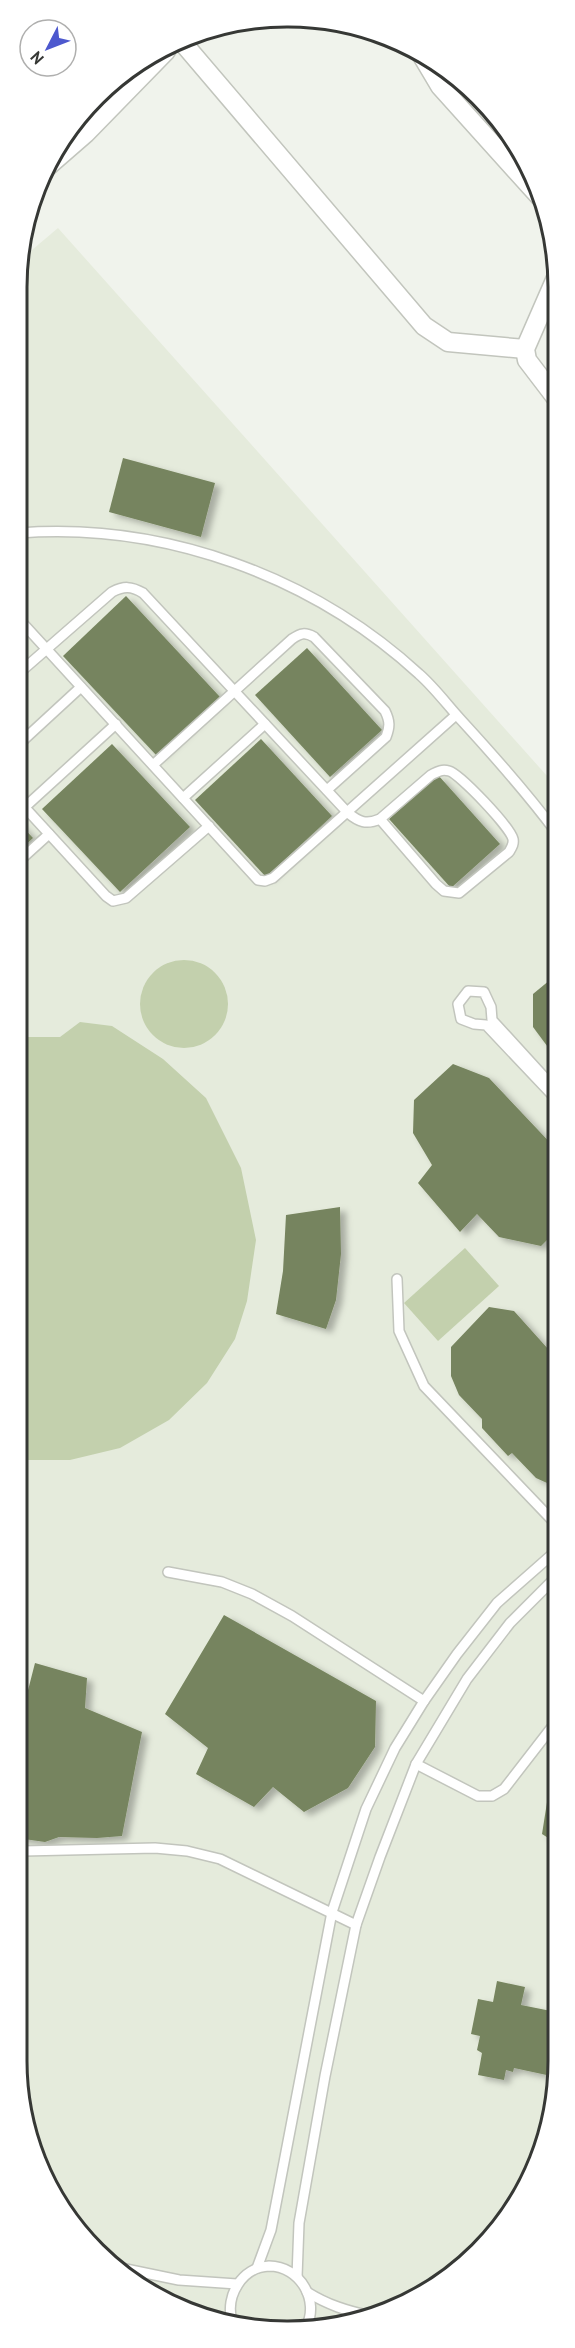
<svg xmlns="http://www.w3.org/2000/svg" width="575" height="2348" viewBox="0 0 575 2348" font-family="'PT Sans',sans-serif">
  <defs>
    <filter id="shadow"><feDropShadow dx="6" dy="4" stdDeviation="3" flood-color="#0004"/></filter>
  </defs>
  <rect width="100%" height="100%" fill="#f0f3ec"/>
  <path fill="#e5ebdc" d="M58 228 556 786V2096L522 2196 453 2275 358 2322 269 2331 167 2303 84 2239 37 2164 17 2061 19 261Z"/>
  <g fill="#c3d0ad">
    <circle cx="184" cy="1004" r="44"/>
    <path d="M80 1022 112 1026 163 1059 206 1098 241 1168 256 1240 247 1301 235 1339 207 1383 169 1420 120 1448 70 1460H17L18 1037H60Z"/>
    <path d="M465 1248 499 1286 438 1341 404 1303Z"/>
  </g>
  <g fill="#76845e" filter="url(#shadow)">
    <path d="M123 458 215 483 201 537 109 512Z"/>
    <path d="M126 596 220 697 157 756 63 656Z"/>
    <path d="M307 648 382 730 330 777 255 695Z"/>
    <path d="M261 739 332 816 266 877 195 800Z"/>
    <path d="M112 744 190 827 120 892 42 809Z"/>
    <path d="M438 775 500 844 451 888 389 819Z"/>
    <path d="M18 822 33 838 18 852Z"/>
    <path d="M556 975V1058L533 1027V994Z"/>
    <path d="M453 1064 489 1078 556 1149V1231L541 1246 499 1237 477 1214 460 1232 418 1183 432 1165 413 1133 414 1100Z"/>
    <path d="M340 1207 341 1254 336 1300 326 1329 276 1314 283 1271 286 1215Z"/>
    <path d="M489 1307 514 1311 549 1350 556 1343V1487L536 1478 512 1453 508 1456 482 1428V1419L459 1395 451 1376V1347Z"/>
    <path d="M224 1615 376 1701 375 1747 348 1788 304 1812 273 1787 254 1807 196 1774 208 1748 165 1714Z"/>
    <path d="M35 1663 87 1678 85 1708 142 1732 122 1836 97 1838 59 1837 45 1842 17 1838V1701L25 1702Z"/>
    <path d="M556 1782V1843L542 1834 548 1796Z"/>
    <path d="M497 1981 525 1987 521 2005 556 2012V2077L514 2068 513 2072 506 2070 504 2080 478 2075 482 2053 477 2050 480 2036 471 2034 478 1999 493 2002Z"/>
  </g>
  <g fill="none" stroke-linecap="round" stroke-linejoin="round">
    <defs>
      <g id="service">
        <path d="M19 533C164 522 312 576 419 674 435 688 448 706 462 721 495 757 527 793 556 832"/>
        <path d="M18 618 258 880 265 881 273 878 456 715"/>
        <path d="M18 674 112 592C124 586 131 586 143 593L348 813C359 822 366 825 380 819L431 775C437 772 441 769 449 771 460 774 510 827 513 839 514 844 512 847 509 852L459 893 444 891 436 884 380 819"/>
        <path d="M18 745 81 687"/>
        <path d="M153 765 292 639C301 633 305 632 314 637L385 711C390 721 390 727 386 737L327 790"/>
        <path d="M183 798 265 724"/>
        <path d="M18 800 106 896 113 901 126 898 209 826"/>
        <path d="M25 807 116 724"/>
        <path d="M18 862 49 834"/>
        <path d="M556 1099 486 1025 474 1024 461 1019 458 1004 468 991 484 992 491 1007 492 1020 556 1090"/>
        <path d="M397 1279 399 1331 424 1386 551 1519 556 1520"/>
        <path d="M168 1572 222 1582 252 1594 292 1616 424 1701"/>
        <path d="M416 1764 478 1796H492L504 1789 552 1727"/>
        <path d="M23 1851 155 1848 187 1851 220 1859 356 1925"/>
        <path d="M121 2268 179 2280 237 2284"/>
        <path d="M257 2268 271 2230 332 1912 366 1809 395 1748 424 1701 457 1654 497 1603 556 1551"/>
        <path d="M297 2277 299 2223 325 2076 356 1925 380 1857 416 1764 467 1679 510 1623 556 1577"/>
        <path d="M307 2292C328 2305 347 2311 371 2316"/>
        <path d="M166 2303 175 2305"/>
        <path d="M232 2321C225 2296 242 2267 269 2266 300 2266 320 2301 306 2327"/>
      </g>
      <g id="minor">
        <path d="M183 43 424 326 448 342 525 349"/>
        <path d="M421 54 440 86 540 197"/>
        <path d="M48 166 86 133 166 51"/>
        <path d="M556 398 527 360 525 349 556 278"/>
      </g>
    </defs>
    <use href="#service" stroke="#c2c5bd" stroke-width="12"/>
    <use href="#minor" stroke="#c2c5bd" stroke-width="21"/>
    <use href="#service" stroke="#fff" stroke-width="9"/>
    <use href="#minor" stroke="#fff" stroke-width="18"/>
  </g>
  <path d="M0 0H575V2348H0ZM287 27H288A260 260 0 0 1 548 287V2061A260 260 0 0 1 288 2321H287A260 260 0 0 1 27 2061V287A260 260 0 0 1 287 27Z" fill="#fff" fill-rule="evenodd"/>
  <path fill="none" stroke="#363835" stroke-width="3" d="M287 27H288A260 260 0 0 1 548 287V2061A260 260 0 0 1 288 2321H287A260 260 0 0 1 27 2061V287A260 260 0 0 1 287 27Z"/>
  <g transform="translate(48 48) rotate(228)"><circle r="28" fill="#ffffff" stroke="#afafae" stroke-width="1.5"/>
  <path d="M0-4.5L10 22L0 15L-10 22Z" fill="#4d58ce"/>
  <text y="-9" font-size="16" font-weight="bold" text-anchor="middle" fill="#363835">N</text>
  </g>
</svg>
